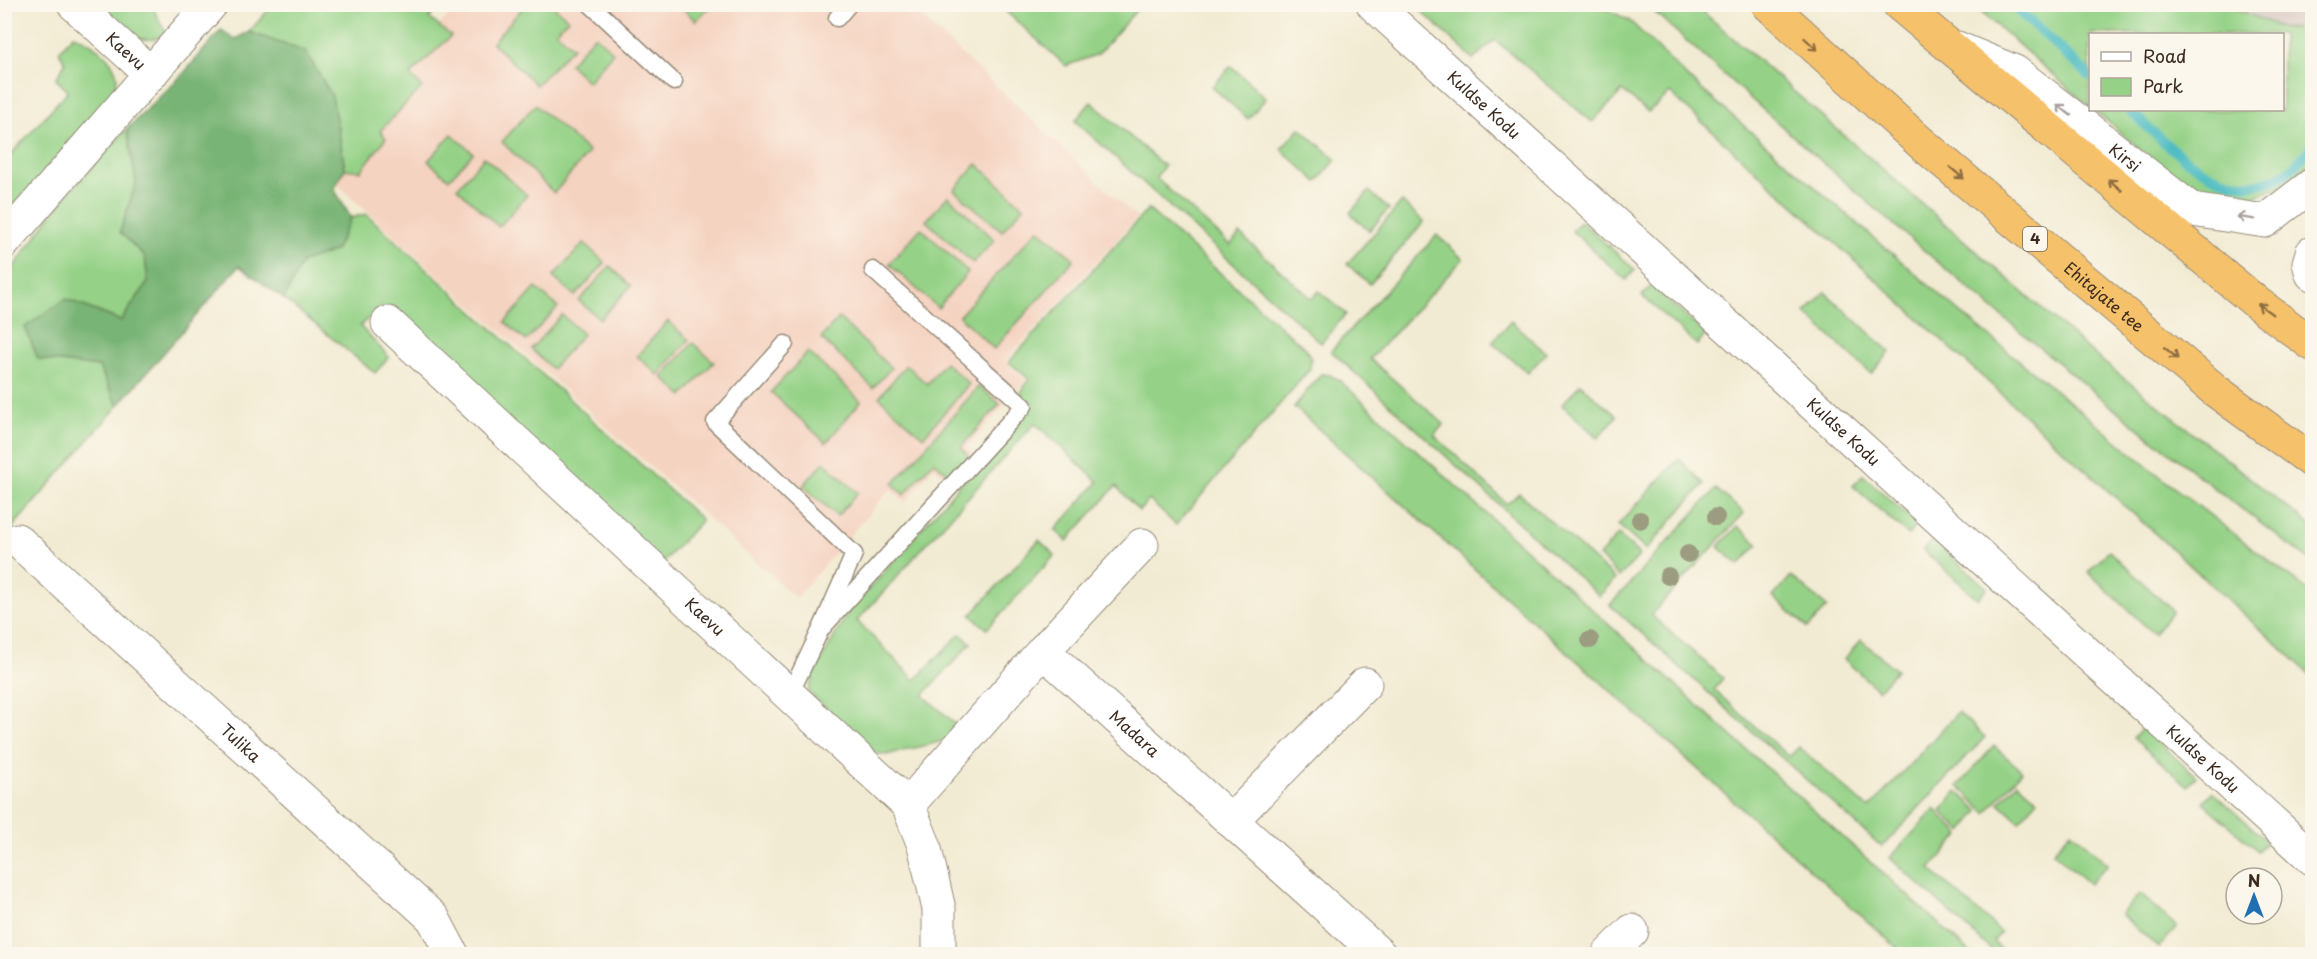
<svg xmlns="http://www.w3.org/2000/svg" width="2317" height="959" viewBox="0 0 2317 959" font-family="'Playpen Sans',sans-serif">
  <rect width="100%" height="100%" fill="#fbf7ec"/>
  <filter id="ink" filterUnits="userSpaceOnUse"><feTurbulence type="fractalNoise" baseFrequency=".0167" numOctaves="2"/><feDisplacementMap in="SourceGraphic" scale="12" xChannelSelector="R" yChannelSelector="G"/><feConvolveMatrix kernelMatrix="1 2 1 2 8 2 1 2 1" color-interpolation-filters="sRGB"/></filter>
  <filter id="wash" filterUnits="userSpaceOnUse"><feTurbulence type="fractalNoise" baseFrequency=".008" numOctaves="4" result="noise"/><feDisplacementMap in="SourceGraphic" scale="24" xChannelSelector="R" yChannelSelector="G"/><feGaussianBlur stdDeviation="1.35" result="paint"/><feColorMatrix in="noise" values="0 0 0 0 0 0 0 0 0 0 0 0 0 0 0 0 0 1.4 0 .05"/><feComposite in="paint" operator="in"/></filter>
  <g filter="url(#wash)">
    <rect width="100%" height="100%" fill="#f2ebd3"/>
    <path fill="#f5d3c1" d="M459 5H909L1137 218 1005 361 1026 380 967 447 976 456 952 481 934 467 905 502 890 489 796 598 310 160Z"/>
    <path fill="#d1c0bc" d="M2226 5H2312V29L2283 28Z"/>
    <g fill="#95d287" stroke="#687e52" stroke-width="1.5">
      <path d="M444 4 429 18 451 36 410 75 422 87 380 131 386 138 361 171 345 169 338 126 306 52 249 32 273 5Z"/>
      <path d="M100 5H133L137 8 141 5H159L154 10 166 33C138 53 120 23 100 5Z"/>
      <path d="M525 5H552L568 19 556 32 573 47 536 85 492 43Z"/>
      <path d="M679 5H711L696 21Z"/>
      <path d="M999 5H1141L1098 54 1066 66Z"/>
      <path d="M1415 5H1599L1630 21 1686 76 1960 312 2167 482 2312 594V676L1670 93 1648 112 1622 91 1592 122 1495 40 1473 59Z"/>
      <path d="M1647 5H1695L2097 357 2312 527V562C2080 389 1861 200 1647 5Z"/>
      <path d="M1973 5H2226L2283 28 2312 29V162L2290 182 2242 202 2188 190 2094 110H2282V34H2090V107Z"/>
      <path d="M73 35C88 40 115 58 117 77 118 82 113 90 111 95L5 217V161L68 91 56 79 65 63 59 51Z"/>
      <path d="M595 35 613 52 588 82 569 64Z"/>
      <path d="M1231 66 1266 98 1248 119 1212 87Z"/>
      <path d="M1091 102 1164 166 1156 178 1230 245 1240 234 1312 299 1319 291 1346 314 1321 343 1075 121Z"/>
      <path d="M535 105 589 152 554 193 502 142Z"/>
      <path d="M1300 128 1336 160 1317 182 1281 149Z"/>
      <path d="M127 129 136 183 120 232 145 257 148 282 121 321 66 299 38 359 99 367 118 406 5 536V279L63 199Z"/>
      <path d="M452 134 473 153 449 179 428 161Z"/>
      <path d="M484 157 527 195 499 227 457 188Z"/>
      <path d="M977 164 1024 207 1002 231 954 190Z"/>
      <path d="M1369 191 1389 209 1369 231 1350 213Z"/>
      <path d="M948 196 995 240 973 263 926 221Z"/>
      <path d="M1402 202 1424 222 1370 284 1347 264Z"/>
      <path d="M1148 209 1307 350 1311 359 1310 369 1176 525 1149 500 1139 511 1116 486 1067 541 1055 530 1098 482 1035 423 857 621 915 680 960 634 971 643 923 695 960 728 943 741 886 755 873 752 808 692 813 675 847 614 1031 403 1020 394 1029 379 1009 362Z"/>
      <path d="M366 214 702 520 660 565 382 306 360 326 389 357 375 373 284 299 302 262 335 251 351 218Z"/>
      <path d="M1581 221 1635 270 1626 280 1572 231Z"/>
      <path d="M921 228 968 272 938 308 889 264Z"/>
      <path d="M1038 229 1074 259 994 349 959 316Z"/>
      <path d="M1437 235 1463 259 1370 359 1444 424 1434 435 1507 504 1519 493 1615 579 1599 596 1331 351Z"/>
      <path d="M584 243 605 263 575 296 553 277Z"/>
      <path d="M610 266 631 286 600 319 579 301Z"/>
      <path d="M1651 286 1706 334 1697 345 1642 296Z"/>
      <path d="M536 288 558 307 526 341 505 322Z"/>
      <path d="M1825 292 1890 352 1871 374 1805 313Z"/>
      <path d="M562 315 583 334 552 369 531 349Z"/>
      <path d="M839 318 891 368 873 388 821 338Z"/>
      <path d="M668 321 689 340 658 375 637 356Z"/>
      <path d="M1511 321 1546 353 1528 373 1492 342Z"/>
      <path d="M693 343 714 362 683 396 662 377Z"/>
      <path d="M808 352 861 401 826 443 771 392Z"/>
      <path d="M945 362 969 384 923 437 879 397 906 365 927 384Z"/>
      <path d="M1321 374 1330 375 1339 380 1972 954H1904L1294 407Z"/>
      <path d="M1580 384 1617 416 1598 438 1562 405Z"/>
      <path d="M979 386 1000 404 961 447 970 457 951 477 934 461 904 495 893 484Z"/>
      <path d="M1679 459 1704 484 1646 550 1618 525Z"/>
      <path d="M824 462 858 493 837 516 803 486Z"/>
      <path d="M1863 475 1917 524 1908 535 1853 486Z"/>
      <path d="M1716 489 1744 513 1651 615 1723 678 1714 690 1789 757 1799 747 1869 809 1958 712 1985 737 1882 847 1610 605Z"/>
      <path d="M1738 526 1758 544 1739 565 1718 547Z"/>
      <path d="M1618 535 1640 555 1619 577 1599 556Z"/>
      <path d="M1039 540 1055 555 987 629 971 615Z"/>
      <path d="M1933 540 1987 588 1978 599 1923 550Z"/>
      <path d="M2109 551 2173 611 2154 634 2088 572Z"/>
      <path d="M1791 576 1827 607 1808 628 1773 597Z"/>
      <path d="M1861 640 1896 670 1878 690 1844 659Z"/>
      <path d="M2142 728 2196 776 2188 786 2133 738Z"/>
      <path d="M1994 746 2022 771 1986 813 1958 786Z"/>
      <path d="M2018 782 2038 800 2019 821 1999 803Z"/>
      <path d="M1957 791 1979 811 1962 832 1941 811Z"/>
      <path d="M2212 792 2267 841 2258 851 2203 802Z"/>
      <path d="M1935 809 1960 835 1930 869 2001 932 1993 942 2007 954H1996L1890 858Z"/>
      <path d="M2071 831 2108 864 2089 884 2053 852Z"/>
      <path d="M2140 894 2177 927 2158 948 2121 914Z"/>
    </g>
    <path fill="#78b474" stroke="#5a6f49" stroke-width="1.5" d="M221 30 235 39 249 32 306 52 332 96 345 169 334 189 351 218 335 251 302 262 284 299 239 266 118 406 99 367 38 359 25 327 66 299 121 321 148 282 145 257 120 232 136 183 127 129 183 74Z"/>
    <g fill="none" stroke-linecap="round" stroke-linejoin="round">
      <g stroke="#4ebcc3" stroke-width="10">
        <path d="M2011 4 2090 76"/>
        <path d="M2129 110C2169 146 2228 211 2286 173 2296 166 2304 155 2312 147"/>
      </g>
    </g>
  </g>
  <g filter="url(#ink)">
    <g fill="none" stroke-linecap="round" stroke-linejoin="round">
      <defs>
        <g id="service">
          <path d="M590 4 674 82"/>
          <path d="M837 18 849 4"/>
          <path d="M785 344 715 422 854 554 821 629 789 696"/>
          <path d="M821 629 1024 406 873 270"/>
        </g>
        <g id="minor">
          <path id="s1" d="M74 4 151 74"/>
          <path id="s2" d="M1373 4 2312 858"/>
          <path id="s3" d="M1957 48 2015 72 2192 210 2265 221 2312 185"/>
          <path d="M4 242 211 4"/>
          <path d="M2312 253 2309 263 2312 274"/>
          <path id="s4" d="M388 323 908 805 924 845 939 909V954"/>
          <path id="s5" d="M17 540 433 918 452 954"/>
          <path d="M1043 651 1142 545"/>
          <path id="s6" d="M908 805 1043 651 1379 954"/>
          <path d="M1231 821 1365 684"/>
          <path d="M1609 954 1632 931"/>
        </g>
        <g id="trunk">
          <path id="s7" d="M1768 4 1920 142 2216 391 2312 461"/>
          <path d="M1899 4 2257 303 2312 344"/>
        </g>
      </defs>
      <use href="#service" stroke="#968a78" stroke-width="19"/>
      <use href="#minor" stroke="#968a78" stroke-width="35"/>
      <use href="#trunk" stroke="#968a78" stroke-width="35"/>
      <use href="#service" stroke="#fff" stroke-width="16"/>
      <use href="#minor" stroke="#fff" stroke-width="33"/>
      <use href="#trunk" stroke="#f5c16b" stroke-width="33"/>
    </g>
    <g fill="#9c9c81">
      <circle cx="1716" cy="517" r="9"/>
      <circle cx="1640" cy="520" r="9"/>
      <circle cx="1688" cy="554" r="9"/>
      <circle cx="1668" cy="576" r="9"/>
      <circle cx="1590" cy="640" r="9"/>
    </g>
    <defs><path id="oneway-shaft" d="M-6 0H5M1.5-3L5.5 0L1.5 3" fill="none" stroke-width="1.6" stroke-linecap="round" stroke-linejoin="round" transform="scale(1.5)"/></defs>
    <g stroke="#8f6e41">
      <use href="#oneway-shaft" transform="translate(1811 44) rotate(42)"/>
      <use href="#oneway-shaft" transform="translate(1957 173) rotate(40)"/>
      <use href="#oneway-shaft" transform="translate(2115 185) rotate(-140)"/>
      <use href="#oneway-shaft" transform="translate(2265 309) rotate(-144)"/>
      <use href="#oneway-shaft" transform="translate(2171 353) rotate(40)"/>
    </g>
    <g stroke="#a79f9a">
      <use href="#oneway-shaft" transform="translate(2064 110) rotate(-142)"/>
      <use href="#oneway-shaft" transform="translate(2246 218) rotate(-171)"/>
    </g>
  </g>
  <g text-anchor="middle" stroke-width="4.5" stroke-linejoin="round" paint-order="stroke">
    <rect fill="#fbf7ec" stroke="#75685c" stroke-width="1.5" x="2023" y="227" width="24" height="24" rx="4.5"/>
    <g font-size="15" font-weight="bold" fill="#3b2a1e">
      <text x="2035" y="244">4</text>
    </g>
    <g font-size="16" fill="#3b2a1e" stroke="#fbf7ec">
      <text dy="6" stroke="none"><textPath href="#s1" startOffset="70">Kaevu</textPath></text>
      <text dy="6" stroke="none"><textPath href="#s2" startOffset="150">Kuldse Kodu</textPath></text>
      <text dy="6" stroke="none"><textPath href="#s3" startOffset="202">Kirsi</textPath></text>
      <text dy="6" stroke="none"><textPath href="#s7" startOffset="446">Ehitajate tee</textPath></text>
      <text dy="6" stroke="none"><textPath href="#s2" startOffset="636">Kuldse Kodu</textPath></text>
      <text dy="6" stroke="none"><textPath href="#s4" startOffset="432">Kaevu</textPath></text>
      <text dy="6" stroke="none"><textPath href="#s6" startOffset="328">Madara</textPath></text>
      <text dy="6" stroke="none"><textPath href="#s5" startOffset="302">Tulika</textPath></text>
      <text dy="6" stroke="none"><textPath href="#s2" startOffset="1122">Kuldse Kodu</textPath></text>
    </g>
  </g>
  <rect width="2317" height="959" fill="none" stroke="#fbf7ec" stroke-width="24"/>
  <rect x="2089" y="33" width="195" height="78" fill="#fbf7ec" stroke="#aea59a" stroke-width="1.5"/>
  <rect x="2101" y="52" width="30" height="9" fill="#ffffff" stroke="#aea59a" stroke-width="1.5"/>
  <text x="2143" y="63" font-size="18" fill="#3b2a1e">Road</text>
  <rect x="2101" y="78" width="30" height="18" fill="#95d287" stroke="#aea59a" stroke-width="1.5"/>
  <text x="2143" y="93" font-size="18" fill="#3b2a1e">Park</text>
  <g transform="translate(2254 896)"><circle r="28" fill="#fbf7ec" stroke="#aea59a" stroke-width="1.5"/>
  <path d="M0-4.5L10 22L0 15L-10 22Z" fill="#1f6fb2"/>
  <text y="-9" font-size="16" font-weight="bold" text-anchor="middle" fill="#3b2a1e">N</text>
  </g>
</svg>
